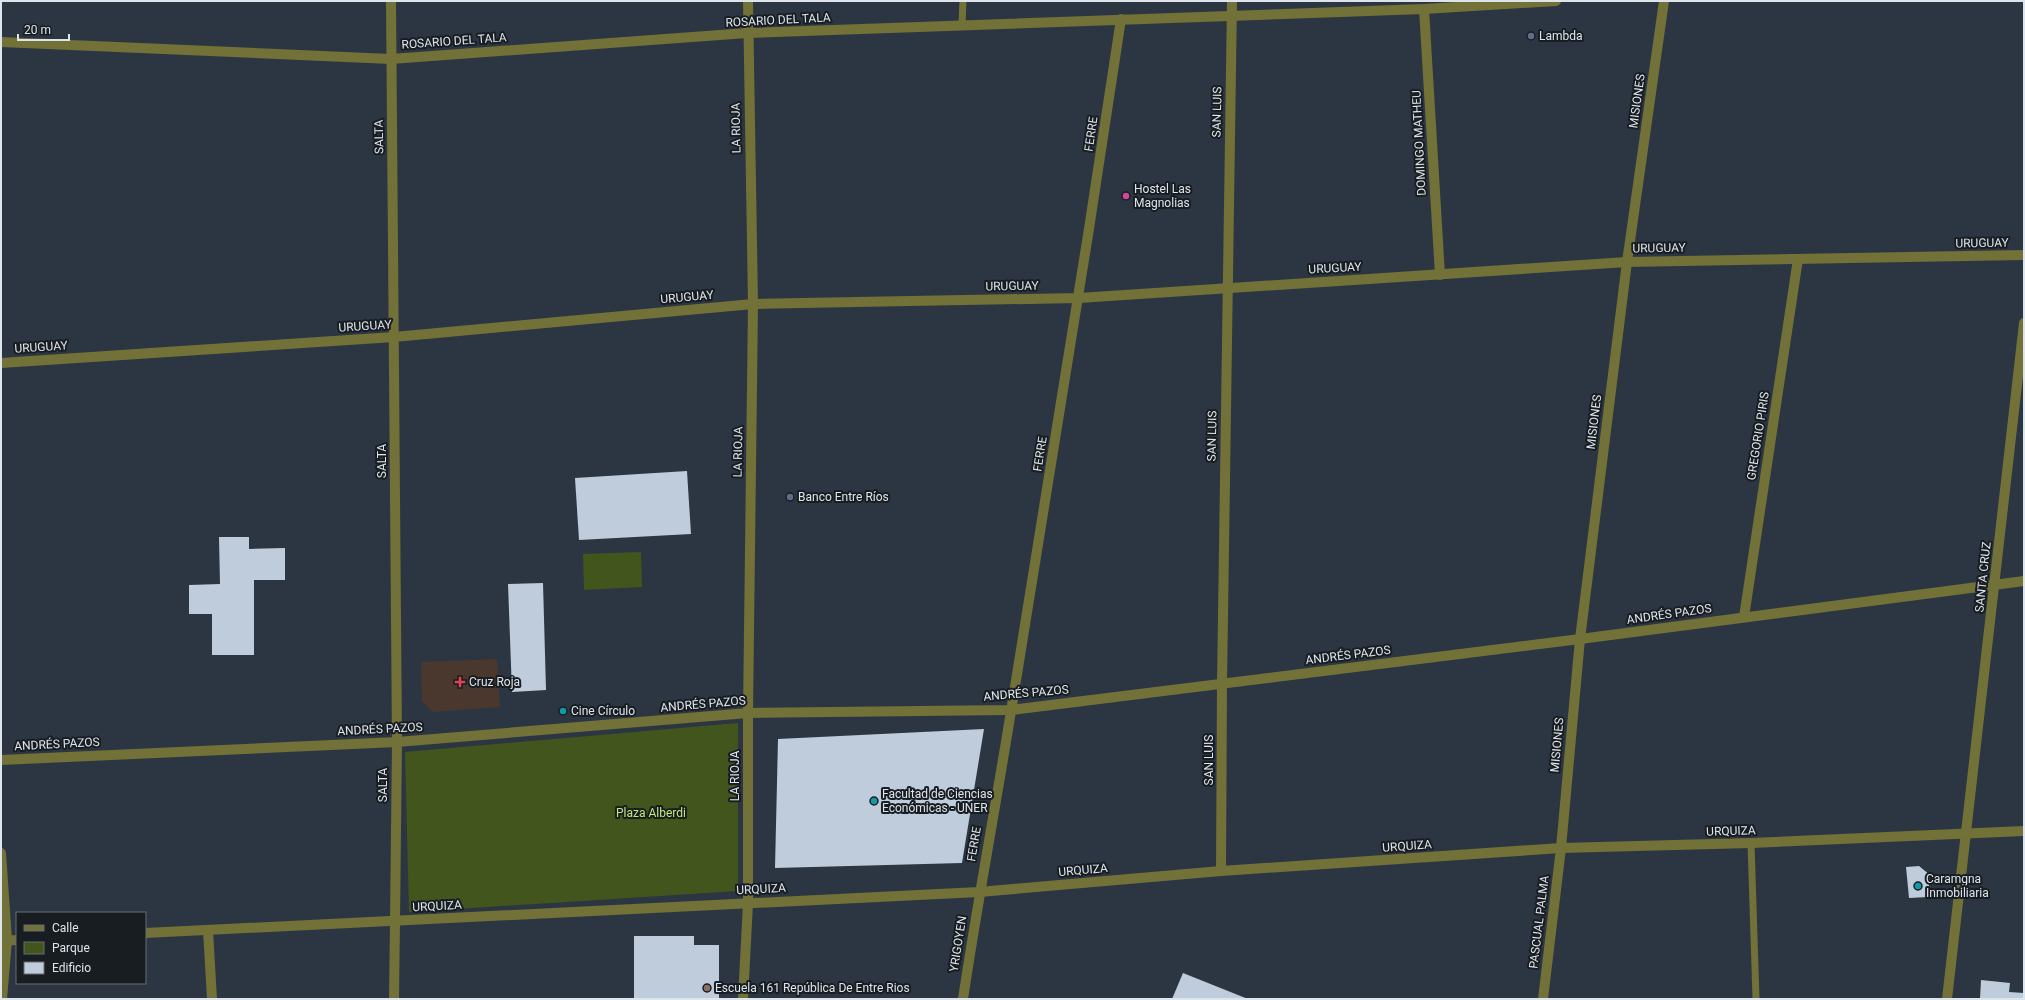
<svg xmlns="http://www.w3.org/2000/svg" width="2025" height="1000" viewBox="0 0 2025 1000" font-family="Roboto,sans-serif">
  <rect width="100%" height="100%" fill="#2c3642"/>
  <path fill="#4a382e" d="M497 659 500 707 433 712 422 701 421 662Z"/>
  <g fill="#42551d">
    <path d="M641 552 642 587 584 590 583 554Z"/>
    <path d="M738 723V891L409 912 405 752Z"/>
  </g>
  <g fill="#bfccdb">
    <path d="M687 471 691 534 579 540 575 478Z"/>
    <path d="M219 537H249V549L285 548V580H254V655H212V614H189V585L220 584Z"/>
    <path d="M543 583 546 690 512 692 508 584Z"/>
    <path d="M984 729 962 863 775 868 778 739Z"/>
    <path d="M1919 866 1930 875 1928 897 1909 898 1906 867Z"/>
    <path d="M634 936H694V945H719V999H634Z"/>
    <path d="M1183 973 1248 999H1172Z"/>
    <path d="M1981 980 2010 983 2009 992 2024 993V999H1980Z"/>
  </g>
  <g fill="none" stroke-linecap="round" stroke-linejoin="round">
    <g stroke="#727138" stroke-width="7">
      <path d="M962 25 963 1"/>
      <path d="M1751 843 1756 999"/>
    </g>
    <g stroke="#727138" stroke-width="10">
      <path d="M1424 9 1440 275"/>
      <path d="M1 42 391 59 747 33 1424 9 1556 1"/>
      <path d="M1 363 394 337 753 304 1079 298 1627 262 2024 255"/>
      <path d="M1744 617 1798 259"/>
      <path d="M1 760 397 742 748 713 1011 710 1580 639 2024 581"/>
      <path d="M1 853 7 940 2 999"/>
      <path d="M1221 871 1222 684 1232 1"/>
      <path d="M208 930 212 999"/>
      <path d="M394 999 395 921"/>
      <path d="M743 999 748 903V713L753 304 748 1"/>
      <path d="M963 999C978 899 997 799 1013 699 1051 473 1087 246 1121 19"/>
      <path d="M1543 999 1561 848 1580 639 1627 262 1664 1"/>
      <path d="M1947 999 2024 323"/>
    </g>
    <g stroke="#727138" stroke-width="10">
      <path d="M391 1 397 742 395 921"/>
      <path d="M145 933 979 892 1221 871 1561 848 1751 843 2024 831"/>
      <path d="M1 941 17 940"/>
    </g>
  </g>
  <g fill="#5c6f8a" stroke="#181d22" stroke-width="1.5">
    <circle cx="1531" cy="36" r="4"/>
    <circle cx="790" cy="497" r="4"/>
  </g>
  <circle fill="#d1479c" stroke="#181d22" stroke-width="1.5" cx="1126" cy="196" r="4"/>
  <path fill="#e0444e" stroke="#181d22" stroke-width="1.5" d="M458 676h4v4h4v4h-4v4h-4v-4h-4v-4h4z"/>
  <g fill="#0f9aa8" stroke="#181d22" stroke-width="1.5">
    <circle cx="563" cy="711" r="4"/>
    <circle cx="874" cy="801" r="4"/>
    <circle cx="1918" cy="886" r="4"/>
  </g>
  <circle fill="#8d6e63" stroke="#181d22" stroke-width="1.5" cx="707" cy="988" r="4"/>
  <g text-anchor="middle" stroke-width="4" stroke-linejoin="round" paint-order="stroke">
    <g font-size="12" fill="#dee4ec" stroke="#181d22">
      <text transform="translate(778 20) rotate(-3)" y="4">ROSARIO DEL TALA</text>
      <text transform="translate(454 41) rotate(-4)" y="4">ROSARIO DEL TALA</text>
      <text transform="translate(1637 101) rotate(-82)" y="4">MISIONES</text>
      <text transform="translate(1217 112) rotate(-89)" y="4">SAN LUIS</text>
      <text transform="translate(736 128) rotate(-91)" y="4">LA RIOJA</text>
      <text transform="translate(1091 134) rotate(-82)" y="4">FERRE</text>
      <text transform="translate(379 137) rotate(-91)" y="4">SALTA</text>
      <text transform="translate(1419 143) rotate(-93)" y="4">DOMINGO MATHEU</text>
      <text transform="translate(1982 243) rotate(-1)" y="4">URUGUAY</text>
      <text transform="translate(1659 248) rotate(-1)" y="4">URUGUAY</text>
      <text transform="translate(1335 268) rotate(-3)" y="4">URUGUAY</text>
      <text transform="translate(1012 286) rotate(-1)" y="4">URUGUAY</text>
      <text transform="translate(687 297) rotate(-5)" y="4">URUGUAY</text>
      <text transform="translate(365 326) rotate(-4)" y="4">URUGUAY</text>
      <text transform="translate(41 347) rotate(-4)" y="4">URUGUAY</text>
      <text transform="translate(1594 422) rotate(-83)" y="4">MISIONES</text>
      <text transform="translate(1212 436) rotate(-89)" y="4">SAN LUIS</text>
      <text transform="translate(1758 436) rotate(-81)" y="4">GREGORIO PIRIS</text>
      <text transform="translate(738 452) rotate(-89)" y="4">LA RIOJA</text>
      <text transform="translate(1040 454) rotate(-81)" y="4">FERRE</text>
      <text transform="translate(382 461) rotate(-90)" y="4">SALTA</text>
      <text transform="translate(1983 577) rotate(-84)" y="4">SANTA CRUZ</text>
      <text transform="translate(1669 614) rotate(-8)" y="4">ANDRÉS PAZOS</text>
      <text transform="translate(1348 655) rotate(-7)" y="4">ANDRÉS PAZOS</text>
      <text transform="translate(1026 693) rotate(-5)" y="4">ANDRÉS PAZOS</text>
      <text transform="translate(703 704) rotate(-5)" y="4">ANDRÉS PAZOS</text>
      <text transform="translate(380 729) rotate(-3)" y="4">ANDRÉS PAZOS</text>
      <text transform="translate(57 744) rotate(-3)" y="4">ANDRÉS PAZOS</text>
      <text transform="translate(1557 745) rotate(-85)" y="4">MISIONES</text>
      <text transform="translate(1209 760) rotate(-90)" y="4">SAN LUIS</text>
      <text transform="translate(735 776) rotate(-90)" y="4">LA RIOJA</text>
      <text transform="translate(383 785) rotate(-90)" y="4">SALTA</text>
      <text transform="translate(1731 831) rotate(-2)" y="4">URQUIZA</text>
      <text transform="translate(974 844) rotate(-80)" y="4">FERRE</text>
      <text transform="translate(1407 846) rotate(-4)" y="4">URQUIZA</text>
      <text transform="translate(1083 870) rotate(-5)" y="4">URQUIZA</text>
      <text transform="translate(761 889) rotate(-3)" y="4">URQUIZA</text>
      <text transform="translate(437 906) rotate(-3)" y="4">URQUIZA</text>
      <text transform="translate(1539 922) rotate(-83)" y="4">PASCUAL PALMA</text>
      <text transform="translate(958 944) rotate(-81)" y="4">YRIGOYEN</text>
    </g>
    <g font-size="12" fill="#dee4ec" stroke="#181d22" text-anchor="start">
      <text x="1539" y="40">Lambda</text>
      <text x="1134" y="193">Hostel Las<tspan x="1134" dy="14">Magnolias</tspan></text>
      <text x="798" y="501">Banco Entre Ríos</text>
      <text x="469" y="686">Cruz Roja</text>
      <text x="571" y="715">Cine Círculo</text>
      <text x="882" y="798">Facultad de Ciencias<tspan x="882" dy="14">Económicas - UNER</tspan></text>
      <text x="1926" y="883">Caramgna<tspan x="1926" dy="14">Inmobiliaria</tspan></text>
      <text x="715" y="992">Escuela 161 República De Entre Rios</text>
    </g>
    <g font-size="12" fill="#c1e97a" stroke="#181d22">
      <text x="651" y="817">Plaza Alberdi</text>
    </g>
  </g>
  <rect width="2025" height="1000" fill="none" stroke="#dee4ec" stroke-width="4"/>
  <rect x="16" y="912" width="130" height="72" fill="#181d22" stroke="#676d73"/>
  <rect x="24" y="925" width="20" height="6" fill="#727138" stroke="#676d73"/>
  <text x="52" y="932" font-size="12" fill="#dee4ec">Calle</text>
  <rect x="24" y="942" width="20" height="12" fill="#42551d" stroke="#676d73"/>
  <text x="52" y="952" font-size="12" fill="#dee4ec">Parque</text>
  <rect x="24" y="962" width="20" height="12" fill="#bfccdb" stroke="#676d73"/>
  <text x="52" y="972" font-size="12" fill="#dee4ec">Edificio</text>
  <path d="M18 34v6h51v-6" fill="none" stroke="#dee4ec" stroke-width="2"/>
  <text x="24" y="34" font-size="12" fill="#dee4ec" stroke="#181d22" stroke-width="3" paint-order="stroke">20 m</text>
</svg>
